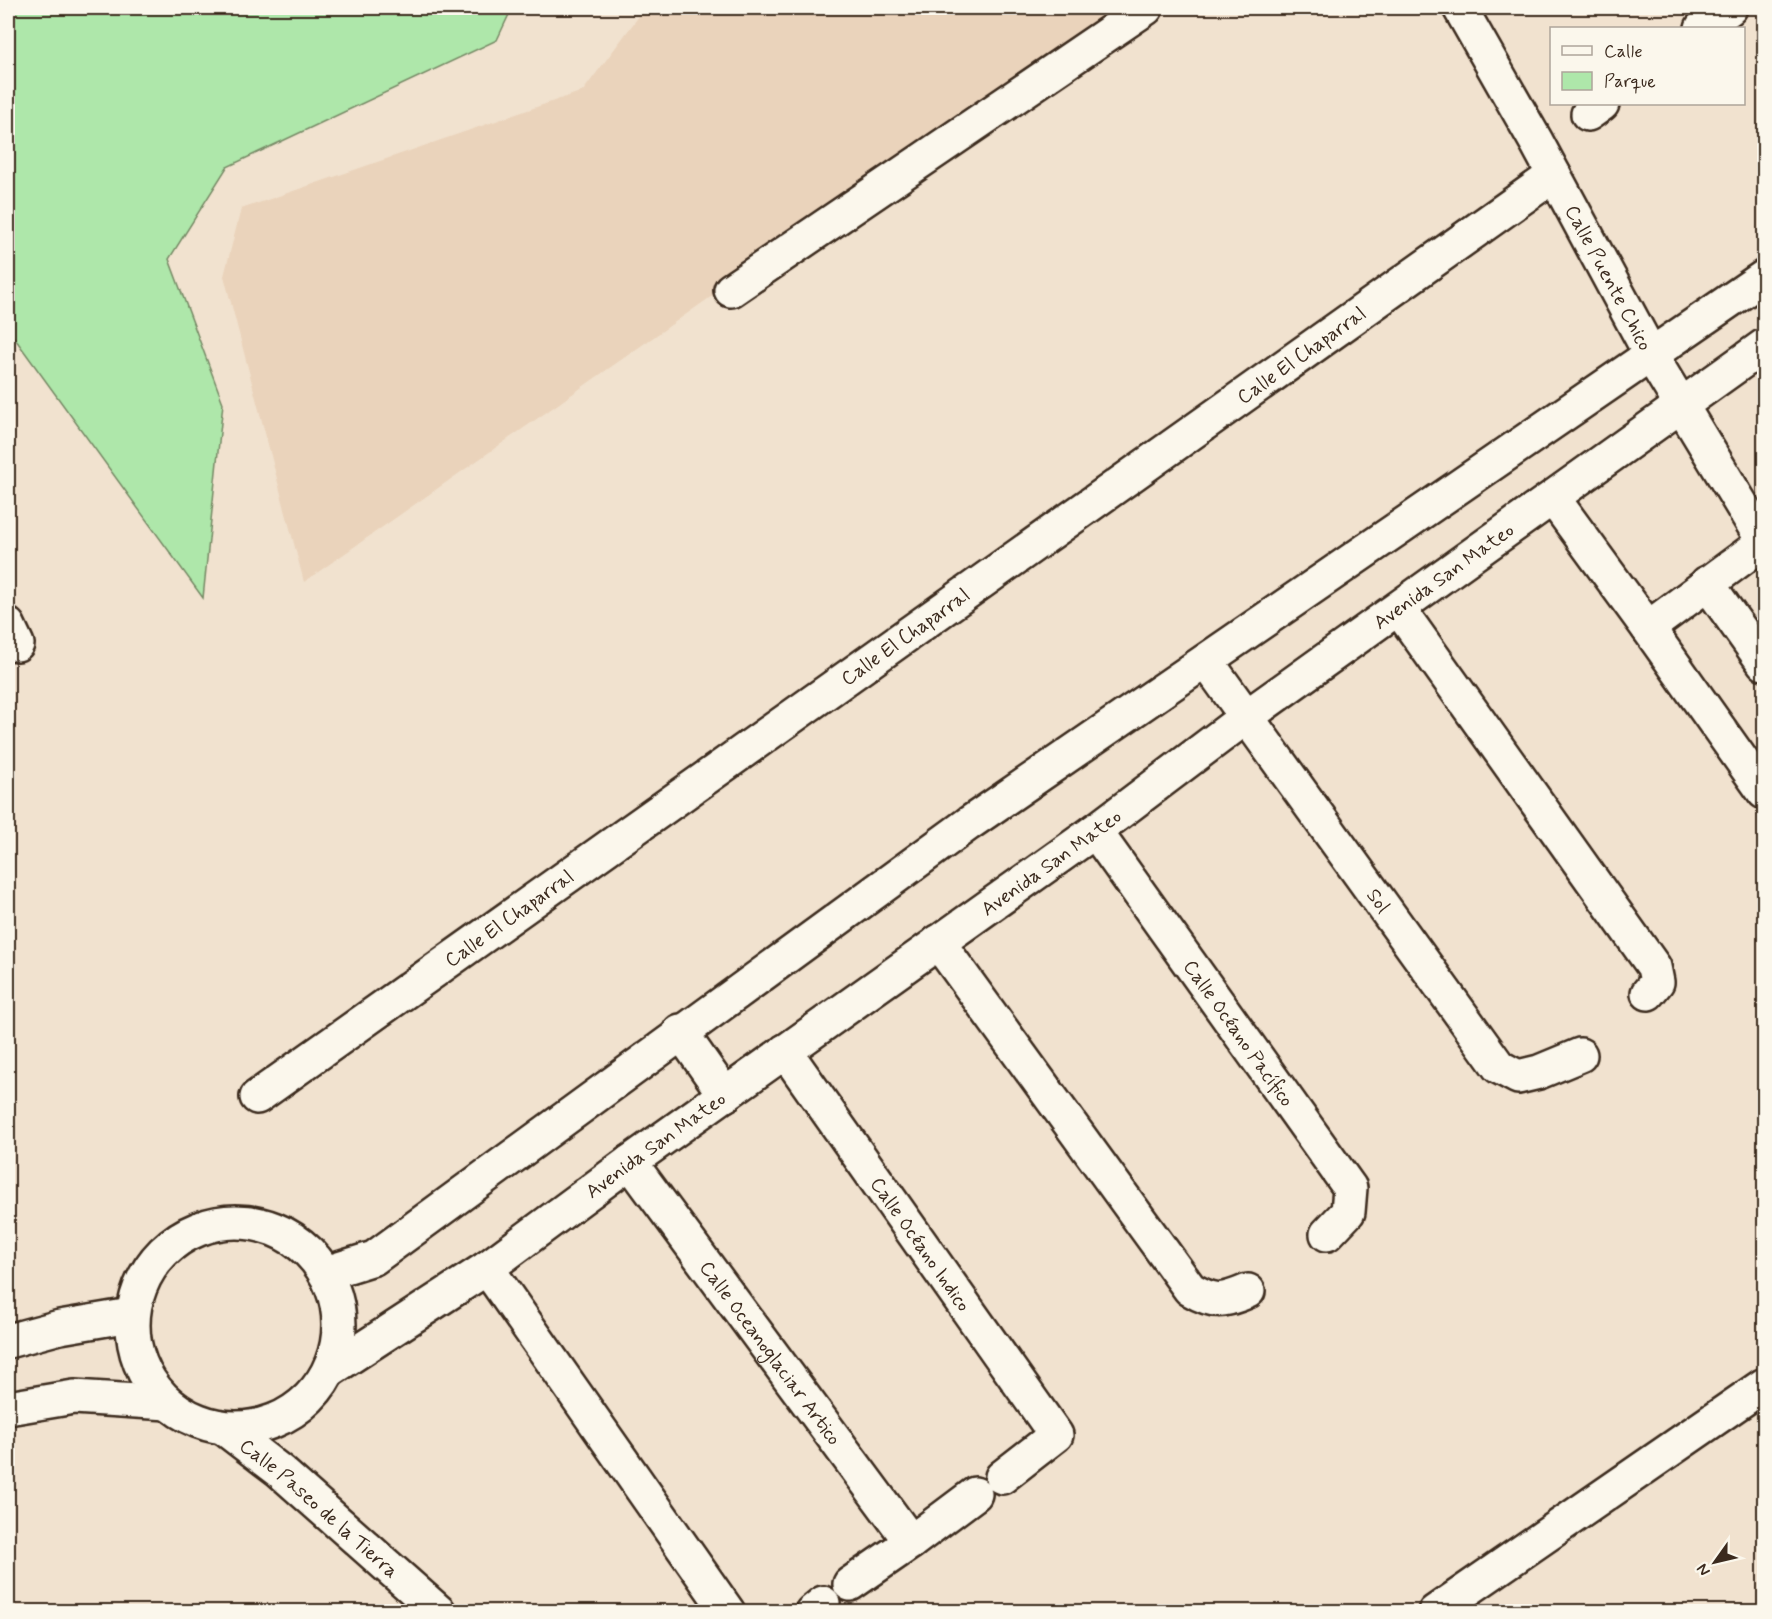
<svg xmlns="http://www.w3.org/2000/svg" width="1772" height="1619" viewBox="0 0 1772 1619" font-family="Mynerve,sans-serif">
  <rect width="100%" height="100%" fill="#f1e2cf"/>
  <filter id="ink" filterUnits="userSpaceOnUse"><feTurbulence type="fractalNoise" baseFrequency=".0167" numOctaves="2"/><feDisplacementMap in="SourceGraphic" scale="12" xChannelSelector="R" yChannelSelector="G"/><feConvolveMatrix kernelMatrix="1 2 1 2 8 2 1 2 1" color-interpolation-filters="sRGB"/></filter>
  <g filter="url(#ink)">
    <path fill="#ead3bb" d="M645 8H1123L304 582 224 276 241 209 583 91Z"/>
    <path fill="#aee7aa" stroke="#748864" stroke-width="1.5" d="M8 8H512L497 40 227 167 169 259 223 403 203 598 8 329Z"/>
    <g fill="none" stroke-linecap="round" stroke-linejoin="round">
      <defs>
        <g id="minor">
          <path d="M1702 28 1730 8"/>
          <path d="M1588 114 1602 104"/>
          <path d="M731 290 1146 8"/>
          <path d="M1553 498 1648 628"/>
          <path d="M1764 542 1648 628 1764 792"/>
          <path d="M1707 583 1764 663"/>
          <path d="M1399 609 1654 967 1657 982 1648 993"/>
          <path d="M8 625 17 644"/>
          <path id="s1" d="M1207 662 1499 1067 1518 1077 1539 1072 1580 1055"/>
          <path id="s2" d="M1095 831 1350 1188 1348 1212 1327 1234"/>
          <path d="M938 942 1190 1289C1214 1303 1222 1302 1248 1291"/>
          <path d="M680 1031 725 1095"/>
          <path id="s3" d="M785 1051 1056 1435 1002 1477"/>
          <path id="s4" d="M257 1097 1554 175"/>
          <path id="s5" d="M630 1162 911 1542"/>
          <circle cx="236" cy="1325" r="103"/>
          <path d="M487 1268 728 1612"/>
          <path d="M326 1273 374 1258 968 824 1764 277"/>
          <path d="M8 1341 60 1327 131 1315"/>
          <path id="s6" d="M330 1370 487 1268 630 1162 1095 831 1246 717 1764 346"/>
          <path d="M8 1408 74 1397 168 1403"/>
          <path id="s7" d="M225 1429 280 1471 439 1612"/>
          <path d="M850 1584 911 1542 975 1494"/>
          <path d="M812 1612 823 1603"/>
          <path d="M1435 1612 1764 1385"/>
        </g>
        <g id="major">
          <path id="s8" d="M1460 8 1537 143 1652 357 1764 542"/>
        </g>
      </defs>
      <use href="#minor" stroke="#3b2a1e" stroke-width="38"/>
      <use href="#major" stroke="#3b2a1e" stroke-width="38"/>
      <use href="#minor" stroke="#fbf7ec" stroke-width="33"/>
      <use href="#major" stroke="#fbf7ec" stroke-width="33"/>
    </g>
  </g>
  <g text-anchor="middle" stroke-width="4.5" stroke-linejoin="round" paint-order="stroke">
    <g font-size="20" fill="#3b2a1e" stroke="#fbf7ec">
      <text dy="7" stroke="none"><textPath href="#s8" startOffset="308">Calle Puente Chico</textPath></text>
      <text dy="7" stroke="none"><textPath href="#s4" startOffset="1281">Calle El Chaparral</textPath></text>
      <text dy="7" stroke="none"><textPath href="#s6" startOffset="1368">Avenida San Mateo</textPath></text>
      <text dy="7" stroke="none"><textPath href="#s4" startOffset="795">Calle El Chaparral</textPath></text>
      <text dy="7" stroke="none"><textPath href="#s6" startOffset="882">Avenida San Mateo</textPath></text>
      <text dy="7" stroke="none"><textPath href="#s1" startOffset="294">Sol</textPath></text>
      <text dy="7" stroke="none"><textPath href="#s4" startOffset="309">Calle El Chaparral</textPath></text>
      <text dy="7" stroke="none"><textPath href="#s2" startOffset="248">Calle Océano Pacífico</textPath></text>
      <text dy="7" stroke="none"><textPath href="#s6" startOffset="396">Avenida San Mateo</textPath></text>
      <text dy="7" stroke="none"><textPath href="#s3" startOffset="236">Calle Océano Indico</textPath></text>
      <text dy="7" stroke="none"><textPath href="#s5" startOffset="237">Calle Oceanoglaciar Artico</textPath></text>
      <text dy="7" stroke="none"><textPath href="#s7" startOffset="123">Calle Paseo de la Tierra</textPath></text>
    </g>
  </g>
  <rect width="1772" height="1619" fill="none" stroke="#fbf7ec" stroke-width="30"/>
  <rect x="15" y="15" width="1742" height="1589" fill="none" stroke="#3b2a1e" stroke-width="2" filter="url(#ink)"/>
  <rect x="1550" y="27" width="195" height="78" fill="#fbf7ec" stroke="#aea59a" stroke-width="1.5"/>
  <rect x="1562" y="46" width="30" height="9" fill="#fbf7ec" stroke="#aea59a" stroke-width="1.5"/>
  <text x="1604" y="57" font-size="18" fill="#3b2a1e">Calle</text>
  <rect x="1562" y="72" width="30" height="18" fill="#aee7aa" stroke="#aea59a" stroke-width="1.5"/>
  <text x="1604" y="87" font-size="18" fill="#3b2a1e">Parque</text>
  <g transform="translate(1715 1562) rotate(236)" stroke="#fbf7ec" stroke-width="4.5" paint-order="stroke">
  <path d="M0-4.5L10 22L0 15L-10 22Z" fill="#3b2a1e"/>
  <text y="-9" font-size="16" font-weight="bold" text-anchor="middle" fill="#3b2a1e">N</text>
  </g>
</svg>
